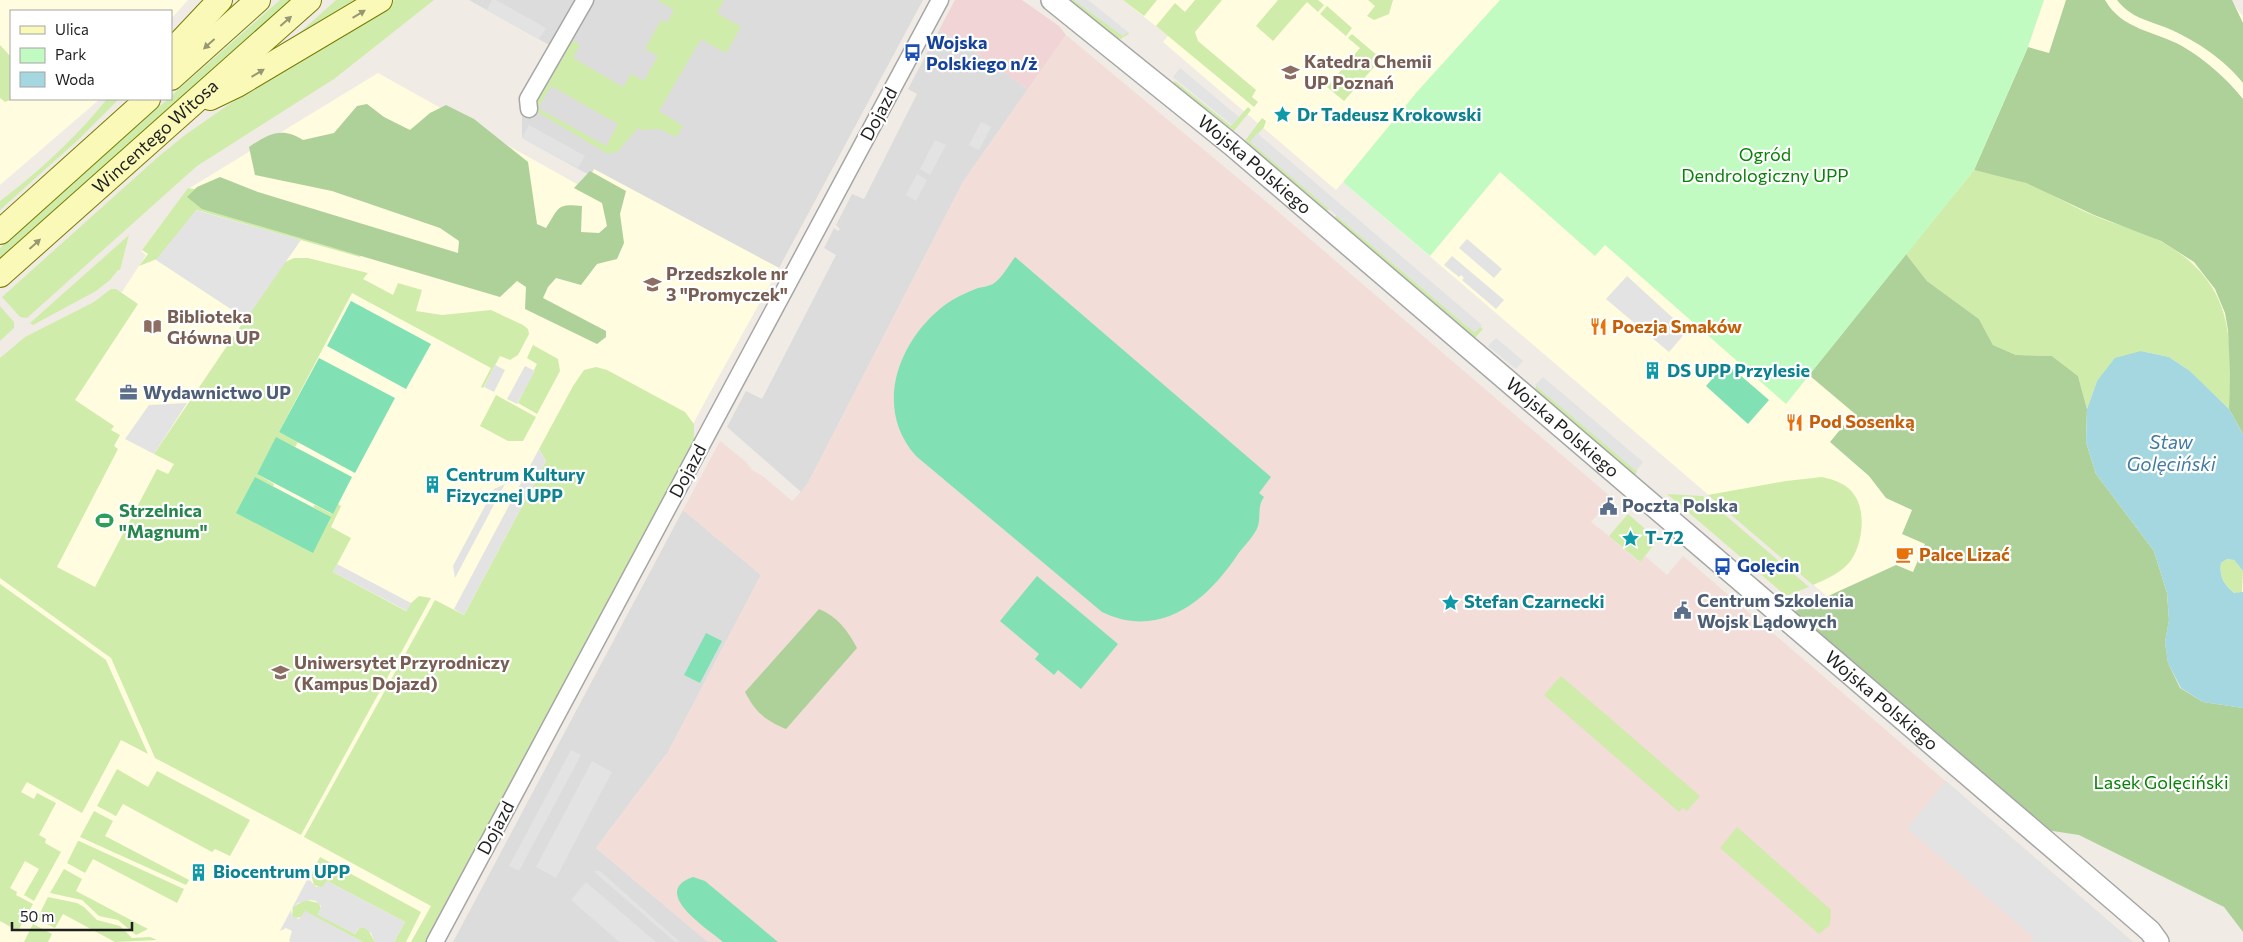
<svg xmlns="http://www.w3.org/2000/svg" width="2243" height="942" viewBox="0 0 2243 942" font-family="Commissioner,sans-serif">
  <rect width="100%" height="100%" fill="#f0ece5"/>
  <g fill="#dddcdc">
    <path d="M469 0H923L779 268 595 170 591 176 522 138V98L551 46Z"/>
    <path d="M939 30 969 48 1028 89 963 182 808 483 801 492 727 427 746 391 762 399 836 255 824 248 834 228 838 231 840 229 836 225 852 194 864 199 917 94 908 89Z"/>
    <path d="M683 510 761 575 668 752 596 848 708 942H453Z"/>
  </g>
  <path fill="#f1d4d5" d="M955 0H1022L1059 26 1066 35 1028 89 969 48 939 30Z"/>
  <g fill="#fffcdf">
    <path d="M0 0H188L171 19V11H11V99H100L0 185Z"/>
    <path d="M1123 0H2230L2243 16V612L1829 598 1343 182 1336 190 1163 42 1168 36Z"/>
    <path d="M378 73 584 188 594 169 779 268 708 396 417 942H0V404L122 292 146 255 141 251 188 189Z"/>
  </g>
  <path fill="#f2ddd8" d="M1066 35 1275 209 1612 498 1591 522 1604 532 1639 562 1645 556 1667 575 1683 556 2133 942H708L596 848 668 752 761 575 683 510 720 441 745 461 752 470 764 477 792 501 797 496 808 483 963 182Z"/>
  <g fill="#d0ecaa" fill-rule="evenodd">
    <path d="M280 0H294L0 259V248L168 99H171V96Z"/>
    <path d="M336 0H364L295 38 296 36Z"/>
    <path d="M395 0H434L334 79 197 166 27 318 20 317 2 297 158 157 185 135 270 76Z"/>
    <path d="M657 0H724L717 13 741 27 726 53 701 39 659 111 683 126 676 137 660 129 641 130 639 127 617 152 608 154 539 113 535 102 571 39 580 45 573 58 623 87 631 74 644 81 658 56 645 49 661 20 667 23 674 10ZM551 86 618 124 606 146 538 108Z"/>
    <path d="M1067 0H1074L1123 36 1128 32 1129 34 1120 39 1115 37Z"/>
    <path d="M1123 0H1157L1144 16Z"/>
    <path d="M1195 0H1222L1195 32 1198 41 1256 90 1252 97 1258 102 1254 107 1156 26 1175 3 1185 12Z"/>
    <path d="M1278 0H1318L1324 5 1318 12 1307 2 1273 41 1256 26Z"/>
    <path d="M1368 0H1393L1389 14 1374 20 1367 16 1375 6Z"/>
    <path d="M1327 6 1352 28 1346 36 1320 14Z"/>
    <path d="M1352 34 1379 57 1372 65 1374 67 1344 101 1327 87 1360 48 1348 38Z"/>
    <path d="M0 45 11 57V99H13L5 102 0 98Z"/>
    <path d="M1175 81 1231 126 1248 107 1251 110 1233 132 1229 131 1172 84Z"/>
    <path d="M107 99H119L78 140 0 210V201C38 173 78 135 107 99Z"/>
    <path d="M1262 118 1266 121 1264 127 1252 141 1330 209 1325 212 1244 142Z"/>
    <path d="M1974 170C1991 174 2009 177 2026 183 2049 192 2071 206 2095 216 2116 225 2141 230 2162 242 2234 283 2232 335 2229 409L2190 371 2169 357 2141 351 2097 381 2087 409 2078 376 2052 356 2016 355 1993 345 1979 319 1927 281 1906 254Z"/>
    <path d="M188 188 262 203 364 250 360 257 197 210 157 259 139 266 148 254 142 250Z"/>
    <path d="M1337 216 1468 327 1475 323 1483 329 1474 339 1331 218Z"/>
    <path d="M129 235 120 270H118L110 280 96 291 33 325 30 323Z"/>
    <path d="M294 258H308L368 273 363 279 393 295 398 283 422 290 416 311 442 315 491 310 523 325 528 329 529 334 518 355 510 360 500 356 483 388 481 387 491 368 352 293 279 432 298 442 295 447 276 438 257 474 274 484 273 487 255 477 331 517 313 507 315 505 332 514 338 504 341 506 331 527 351 538 333 572 406 611 411 603 419 596 431 598 301 835 155 758 111 658 0 578V358L25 337 94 302 111 289H116L138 304 75 400 114 426 111 430 120 435 114 446 118 449 57 567 95 587 157 469 168 474 174 464 154 454 283 263Z"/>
    <path d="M0 306 14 322V328L0 341Z"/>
    <path d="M533 345 558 359 560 371 537 414 518 403 537 364 527 358Z"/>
    <path d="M596 367 607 370 685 412 694 424V443L426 942H411L431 906 304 837 435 600 464 615 546 461 539 449 573 386 584 370Z"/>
    <path d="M1536 386 1637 470 1636 474H1631L1534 393Z"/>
    <path d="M496 395 536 417 523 441H508L480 426Z"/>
    <path d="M1822 477C1835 480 1848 484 1855 496 1867 514 1862 550 1847 565 1838 574 1825 580 1813 585L1708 495 1786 481Z"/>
    <path d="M1667 494 1703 496 1809 587 1786 596Z"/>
    <path d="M1628 514 1658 540 1640 562 1609 536Z"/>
    <path d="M2227 559 2234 560 2243 571 2242 593H2234C2224 584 2219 577 2221 563Z"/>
    <path d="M0 584 106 660 148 754 121 740 82 813 27 782 21 792 34 799 37 793 56 803 39 835 46 839 45 843 61 852 34 901 24 895 39 869 25 861 10 888 17 892 16 895 33 904 18 931 0 921Z"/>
    <path d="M1561 676 1700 796 1687 811 1683 808 1679 812 1544 695Z"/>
    <path d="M117 769 148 787 157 771 250 820 230 856 215 849 212 852 123 804 116 816 97 806Z"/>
    <path d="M94 811 113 821 105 836 189 880 186 885 80 837Z"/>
    <path d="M1737 827 1831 910 1830 925 1819 934 1720 848Z"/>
    <path d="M78 841H79L184 889 177 903 93 859 85 873 67 863Z"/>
    <path d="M320 857 421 912 406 942H394L405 922 327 881 322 888 314 885 311 875Z"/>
    <path d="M64 869 82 879 76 891 148 929 136 935 118 920 99 916 82 900 50 893Z"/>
    <path d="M48 897 77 903 84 907 97 920 120 926 132 938 150 937 157 940 115 942 63 914 55 928 37 919Z"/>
    <path d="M305 900 319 903 321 909 318 914 355 934 360 927 367 928 375 942H363L305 912 302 917 295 918 292 916 293 907Z"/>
    <path d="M33 924 52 934 48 942H24Z"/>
  </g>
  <g fill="#aed199">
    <path d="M2066 0H2105C2122 30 2155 31 2182 46 2206 60 2226 78 2243 99V434L2229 409 2230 374 2228 330 2225 313 2215 289 2194 262 2161 241 2094 215 2026 183 1974 170 2028 47 2049 53Z"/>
    <path d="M2117 0H2232L2243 23V83C2224 59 2195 40 2167 28 2147 20 2131 18 2117 0Z"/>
    <path d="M367 104 384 117 410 130 430 113 446 105 474 119 528 162 537 224 546 228C559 208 556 203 582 206L581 232 599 233 607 226 602 203 574 188 590 171 626 191 620 214 624 243 617 259 597 264 581 285 556 278 548 287 543 298 606 331V337L597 344 525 309 526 287 517 281 500 297 202 209 187 197 197 187 220 177 258 192 458 253 459 241 440 228 332 191 255 175 249 147C268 134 282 126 303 140L334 133 357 106Z"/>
    <path d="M1906 254 1927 281 1979 319 1993 345 2016 355 2052 356 2078 376 2087 409 2086 442 2096 474 2154 551 2167 593 2169 620 2165 642 2168 663 2180 688 2203 702 2243 708V932L2224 907 2079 835 2046 830 1791 613 1896 565 1913 572 1925 544 1902 534 1912 510 1886 498 1869 476 1830 442 1854 413 1809 375Z"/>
    <path d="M819 609C837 616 848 631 857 648L786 729C765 720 756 713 745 692Z"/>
  </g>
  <path fill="#c2fbc1" d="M1500 0H2044L2028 47 1974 170 1786 404 1605 245 1595 256 1500 172 1430 256 1343 182 1416 93Z"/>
  <g fill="#81e1b4">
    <path d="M1015 257 1271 477 1259 493 1264 497C1257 506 1261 516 1258 526 1255 535 1244 546 1238 554 1207 601 1160 640 1102 612L916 456C874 409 897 344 941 308 952 299 965 293 978 288 983 287 989 286 993 284 1002 278 1009 265 1015 257Z"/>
    <path d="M351 301 431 344 406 389 327 346Z"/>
    <path d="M319 358 395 398 355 473 279 432Z"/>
    <path d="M1726 363 1769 400 1748 424 1706 386Z"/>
    <path d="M276 437 352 477 333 514 257 474Z"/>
    <path d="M255 477 331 517 313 553 236 513Z"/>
    <path d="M1037 576 1118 644 1081 689 1058 670 1054 675 1035 659 1039 654 1000 621Z"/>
    <path d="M706 633 722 641 700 683 684 675Z"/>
    <path d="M693 877 705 881 778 942H723C708 929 649 892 693 877Z"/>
  </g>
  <g fill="#e3e3e3">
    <path d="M492 0H496L546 28 539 39 487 10Z"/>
    <path d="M1074 0H1088L1128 32 1123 36Z"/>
    <path d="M1180 68 1239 117 1232 125 1173 77Z"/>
    <path d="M981 122 991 127 979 150 969 145Z"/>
    <path d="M529 125 585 156 578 168 522 138Z"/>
    <path d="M1257 133 1482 325 1475 333 1250 142Z"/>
    <path d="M935 140 946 145 930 175 920 169Z"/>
    <path d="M917 174 927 180 916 201 906 195Z"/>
    <path d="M196 210 301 240 246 319 156 260Z"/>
    <path d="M1467 239 1502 269 1494 278 1459 248Z"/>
    <path d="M1452 256 1504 300 1496 309 1462 280 1464 278 1461 275 1459 277 1444 265Z"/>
    <path d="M1627 276 1687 331 1669 352 1606 299Z"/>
    <path d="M1496 338 1523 361 1516 369 1488 346Z"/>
    <path d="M495 365 505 370 494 392 484 387Z"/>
    <path d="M525 366 535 371 517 404 507 399Z"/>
    <path d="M1543 377 1643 462 1636 471 1535 385Z"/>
    <path d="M187 403 154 454 125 439 149 405Z"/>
    <path d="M539 449 546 461 464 615 454 609Z"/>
    <path d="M505 484 455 578 453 566 494 489Z"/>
    <path d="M337 564 411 603 407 611 333 572Z"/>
    <path d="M571 750 581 755 519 871 509 866Z"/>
    <path d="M592 761 612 772 556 878 536 867Z"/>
    <path d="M1946 781 2133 942H2031L2034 938 1907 828Z"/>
    <path d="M593 871H600L680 942H675Z"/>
    <path d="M308 878 316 887H322L327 881 405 922 394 942H375L371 933 363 927 358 929 355 934 318 915 321 906 316 901 311 900 298 903 291 910 292 916 299 919 305 911 363 942H291L289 941 292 931 286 928 280 931 274 942Z"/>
    <path d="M586 882 656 942H619L571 900Z"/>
  </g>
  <path fill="#a4d7df" d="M2141 351 2169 357 2190 371 2229 409 2243 434V571L2234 560 2227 559 2221 563C2219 577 2224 584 2234 593L2243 592V708L2203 702 2181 688 2168 663 2165 642 2169 620 2167 593 2154 551 2096 474 2086 442 2087 409 2097 381 2115 358Z"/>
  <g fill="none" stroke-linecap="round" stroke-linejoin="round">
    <defs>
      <g id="minor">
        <path d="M529 109 528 99 585 0"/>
        <path d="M435 942 940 0"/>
      </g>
      <g id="tertiary">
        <path id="s1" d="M1052 0 1232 145 2120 905 2150 931 2158 942"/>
      </g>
      <g id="secondary">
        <path d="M171 52 220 0"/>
        <path d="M171 78 258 0"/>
        <path d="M210 98 237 85 380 0"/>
        <path d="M0 232 148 99"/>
        <path id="s2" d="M0 275 309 0"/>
      </g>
    </defs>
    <use href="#minor" stroke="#a6a6a6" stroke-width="19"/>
    <use href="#tertiary" stroke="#a6a6a6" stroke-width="24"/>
    <use href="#secondary" stroke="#787b01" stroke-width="26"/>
    <use href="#minor" stroke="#fff" stroke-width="16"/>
    <use href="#tertiary" stroke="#fff" stroke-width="21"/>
    <use href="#secondary" stroke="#fbf9b8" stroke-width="24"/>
  </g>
  <defs><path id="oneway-solid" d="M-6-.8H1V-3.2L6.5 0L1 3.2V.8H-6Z" transform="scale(1.25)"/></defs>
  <g fill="#989773">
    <use href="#oneway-solid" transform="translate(359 14) rotate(-31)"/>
    <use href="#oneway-solid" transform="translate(286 21) rotate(-41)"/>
    <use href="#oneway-solid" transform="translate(209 44) rotate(138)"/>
    <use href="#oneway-solid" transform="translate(258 73) rotate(-31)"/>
    <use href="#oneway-solid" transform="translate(35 244) rotate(-42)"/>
  </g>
  <defs>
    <symbol id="bus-bare" viewBox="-9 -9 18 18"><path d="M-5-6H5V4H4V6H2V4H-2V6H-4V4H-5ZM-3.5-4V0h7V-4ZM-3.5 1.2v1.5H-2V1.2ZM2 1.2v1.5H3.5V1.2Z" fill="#1a4fb4" stroke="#fff" stroke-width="2.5" paint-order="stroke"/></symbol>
    <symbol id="university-bare" viewBox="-9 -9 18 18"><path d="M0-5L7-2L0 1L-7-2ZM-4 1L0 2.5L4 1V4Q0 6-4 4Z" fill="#8d6e63" stroke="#fff" stroke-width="2.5" paint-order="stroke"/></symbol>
    <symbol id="sight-bare" viewBox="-9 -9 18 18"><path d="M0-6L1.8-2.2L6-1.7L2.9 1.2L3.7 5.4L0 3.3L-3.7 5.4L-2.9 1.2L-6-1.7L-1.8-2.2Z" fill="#0f9aa8" stroke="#fff" stroke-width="2.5" paint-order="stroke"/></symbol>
    <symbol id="school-bare" viewBox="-9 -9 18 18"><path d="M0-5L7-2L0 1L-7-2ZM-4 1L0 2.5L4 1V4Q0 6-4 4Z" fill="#8d6e63" stroke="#fff" stroke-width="2.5" paint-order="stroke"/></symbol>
    <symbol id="library-bare" viewBox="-9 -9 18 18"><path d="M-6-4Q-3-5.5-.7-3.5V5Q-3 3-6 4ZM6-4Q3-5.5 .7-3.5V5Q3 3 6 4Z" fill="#8d6e63" stroke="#fff" stroke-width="2.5" paint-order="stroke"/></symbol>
    <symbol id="restaurant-bare" viewBox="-9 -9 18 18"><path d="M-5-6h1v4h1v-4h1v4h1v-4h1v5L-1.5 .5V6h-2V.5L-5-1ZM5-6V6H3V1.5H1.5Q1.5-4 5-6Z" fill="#e8710a" stroke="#fff" stroke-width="2.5" paint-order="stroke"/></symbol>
    <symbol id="building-bare" viewBox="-9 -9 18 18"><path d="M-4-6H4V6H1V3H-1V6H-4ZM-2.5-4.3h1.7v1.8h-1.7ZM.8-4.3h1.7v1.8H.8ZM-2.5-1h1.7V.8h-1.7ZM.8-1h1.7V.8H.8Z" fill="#0f9aa8" stroke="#fff" stroke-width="2.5" paint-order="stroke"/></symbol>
    <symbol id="office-bare" viewBox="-9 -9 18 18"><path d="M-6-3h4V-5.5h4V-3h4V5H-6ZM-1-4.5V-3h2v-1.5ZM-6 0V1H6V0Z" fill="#5c6f8a" stroke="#fff" stroke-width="2.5" paint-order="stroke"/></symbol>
    <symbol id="civic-bare" viewBox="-9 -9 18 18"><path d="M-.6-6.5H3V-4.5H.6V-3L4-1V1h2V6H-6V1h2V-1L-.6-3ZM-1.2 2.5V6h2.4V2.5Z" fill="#5c6f8a" stroke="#fff" stroke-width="2.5" paint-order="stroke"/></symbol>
    <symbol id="stadium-bare" viewBox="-9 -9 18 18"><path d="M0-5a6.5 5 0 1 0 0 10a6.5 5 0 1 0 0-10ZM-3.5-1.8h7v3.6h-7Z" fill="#2e9e5b" stroke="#fff" stroke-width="2.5" paint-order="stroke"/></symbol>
    <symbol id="cafe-bare" viewBox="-9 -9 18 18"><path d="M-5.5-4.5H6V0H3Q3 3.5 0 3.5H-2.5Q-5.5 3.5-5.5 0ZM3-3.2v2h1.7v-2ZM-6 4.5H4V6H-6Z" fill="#e8710a" stroke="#fff" stroke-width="2.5" paint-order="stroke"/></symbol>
  </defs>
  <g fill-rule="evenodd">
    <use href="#bus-bare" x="900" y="40" width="25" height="25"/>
    <use href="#university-bare" x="1278" y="60" width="25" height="25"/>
    <use href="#sight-bare" x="1270" y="102" width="25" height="25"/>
    <use href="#school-bare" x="640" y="272" width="25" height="25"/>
    <use href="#library-bare" x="140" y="314" width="25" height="25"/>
    <use href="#restaurant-bare" x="1586" y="314" width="25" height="25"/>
    <use href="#building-bare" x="1640" y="358" width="25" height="25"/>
    <use href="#office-bare" x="116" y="380" width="25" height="25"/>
    <use href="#restaurant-bare" x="1782" y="410" width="25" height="25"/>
    <use href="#building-bare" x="420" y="472" width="25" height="25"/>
    <use href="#civic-bare" x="1596" y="494" width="25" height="25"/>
    <use href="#stadium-bare" x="92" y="508" width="25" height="25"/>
    <use href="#sight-bare" x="1618" y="526" width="25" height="25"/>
    <use href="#cafe-bare" x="1892" y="542" width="25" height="25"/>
    <use href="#bus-bare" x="1710" y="554" width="25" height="25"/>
    <use href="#sight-bare" x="1438" y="590" width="25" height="25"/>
    <use href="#civic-bare" x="1670" y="598" width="25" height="25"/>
    <use href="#university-bare" x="268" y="660" width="25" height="25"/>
    <use href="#building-bare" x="186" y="860" width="25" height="25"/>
  </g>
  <g text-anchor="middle" stroke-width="4.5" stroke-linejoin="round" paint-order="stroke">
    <g font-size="18" font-weight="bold" fill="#164399" stroke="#fff" text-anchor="start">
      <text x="926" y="49">Wojska<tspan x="926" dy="21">Polskiego n/ż</tspan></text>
      <text x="1737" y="572">Golęcin</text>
    </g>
    <g font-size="18" font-weight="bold" fill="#785e54" stroke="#fff" text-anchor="start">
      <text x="1304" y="68">Katedra Chemii<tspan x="1304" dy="21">UP Poznań</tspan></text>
      <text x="666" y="280">Przedszkole nr<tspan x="666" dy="21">3 "Promyczek"</tspan></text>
      <text x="167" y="323">Biblioteka<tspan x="167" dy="21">Główna UP</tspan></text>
      <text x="294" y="669">Uniwersytet Przyrodniczy<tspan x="294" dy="21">(Kampus Dojazd)</tspan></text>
    </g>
    <g font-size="18" fill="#1f1f1f" stroke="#fff">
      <text transform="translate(879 114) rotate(-62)" y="6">Dojazd</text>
      <text dy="6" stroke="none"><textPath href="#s2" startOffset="208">Wincentego Witosa</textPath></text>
      <text dy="6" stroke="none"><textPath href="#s1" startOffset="261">Wojska Polskiego</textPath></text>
      <text dy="6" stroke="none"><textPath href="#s1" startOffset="666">Wojska Polskiego</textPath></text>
      <text transform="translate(688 471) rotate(-62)" y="6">Dojazd</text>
      <text dy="6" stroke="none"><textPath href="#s1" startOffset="1086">Wojska Polskiego</textPath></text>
      <text transform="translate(496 828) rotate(-62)" y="6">Dojazd</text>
    </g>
    <g font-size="18" font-weight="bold" fill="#0d838f" stroke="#fff" text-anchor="start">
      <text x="1297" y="121">Dr Tadeusz Krokowski</text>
      <text x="1667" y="377">DS UPP Przylesie</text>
      <text x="446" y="481">Centrum Kultury<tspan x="446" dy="21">Fizycznej UPP</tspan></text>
      <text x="1645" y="544">T-72</text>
      <text x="1464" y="608">Stefan Czarnecki</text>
      <text x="213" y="878">Biocentrum UPP</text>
    </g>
    <g font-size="18" fill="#098208" stroke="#fff">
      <text x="1765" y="161">Ogród<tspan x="1765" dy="21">Dendrologiczny UPP</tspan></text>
      <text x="2161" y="789">Lasek Golęciński</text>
    </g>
    <g font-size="18" font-weight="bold" fill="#c56008" stroke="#fff" text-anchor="start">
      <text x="1612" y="333">Poezja Smaków</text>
      <text x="1809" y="428">Pod Sosenką</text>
      <text x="1919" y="561">Palce Lizać</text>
    </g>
    <g font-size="18" font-weight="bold" fill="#4e5e75" stroke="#fff" text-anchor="start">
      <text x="143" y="399">Wydawnictwo UP</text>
      <text x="1622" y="512">Poczta Polska</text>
      <text x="1697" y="607">Centrum Szkolenia<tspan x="1697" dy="21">Wojsk Lądowych</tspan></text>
    </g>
    <g font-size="18" font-weight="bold" fill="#27864d" stroke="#fff" text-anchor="start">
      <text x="119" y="517">Strzelnica<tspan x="119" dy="21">"Magnum"</tspan></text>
    </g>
    <g font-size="19" font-style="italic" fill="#427aa2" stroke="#fff">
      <text x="2171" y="449">Staw<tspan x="2171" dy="22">Golęciński</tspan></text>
    </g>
  </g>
  <rect x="10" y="10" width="162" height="90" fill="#ffffff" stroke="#a5a5a5"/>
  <rect x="20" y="26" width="25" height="8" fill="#fbf9b8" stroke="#a5a5a5"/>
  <text x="55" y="35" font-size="15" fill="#1f1f1f">Ulica</text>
  <rect x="20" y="48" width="25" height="15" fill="#c2fbc1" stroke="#a5a5a5"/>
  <text x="55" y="60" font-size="15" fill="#1f1f1f">Park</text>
  <rect x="20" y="72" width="25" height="15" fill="#a4d7df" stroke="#a5a5a5"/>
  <text x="55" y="85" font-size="15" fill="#1f1f1f">Woda</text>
  <path d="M12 922v8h120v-8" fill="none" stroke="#1f1f1f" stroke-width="2.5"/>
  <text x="20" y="922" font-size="15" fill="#1f1f1f" stroke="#ffffff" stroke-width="4" paint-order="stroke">50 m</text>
</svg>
